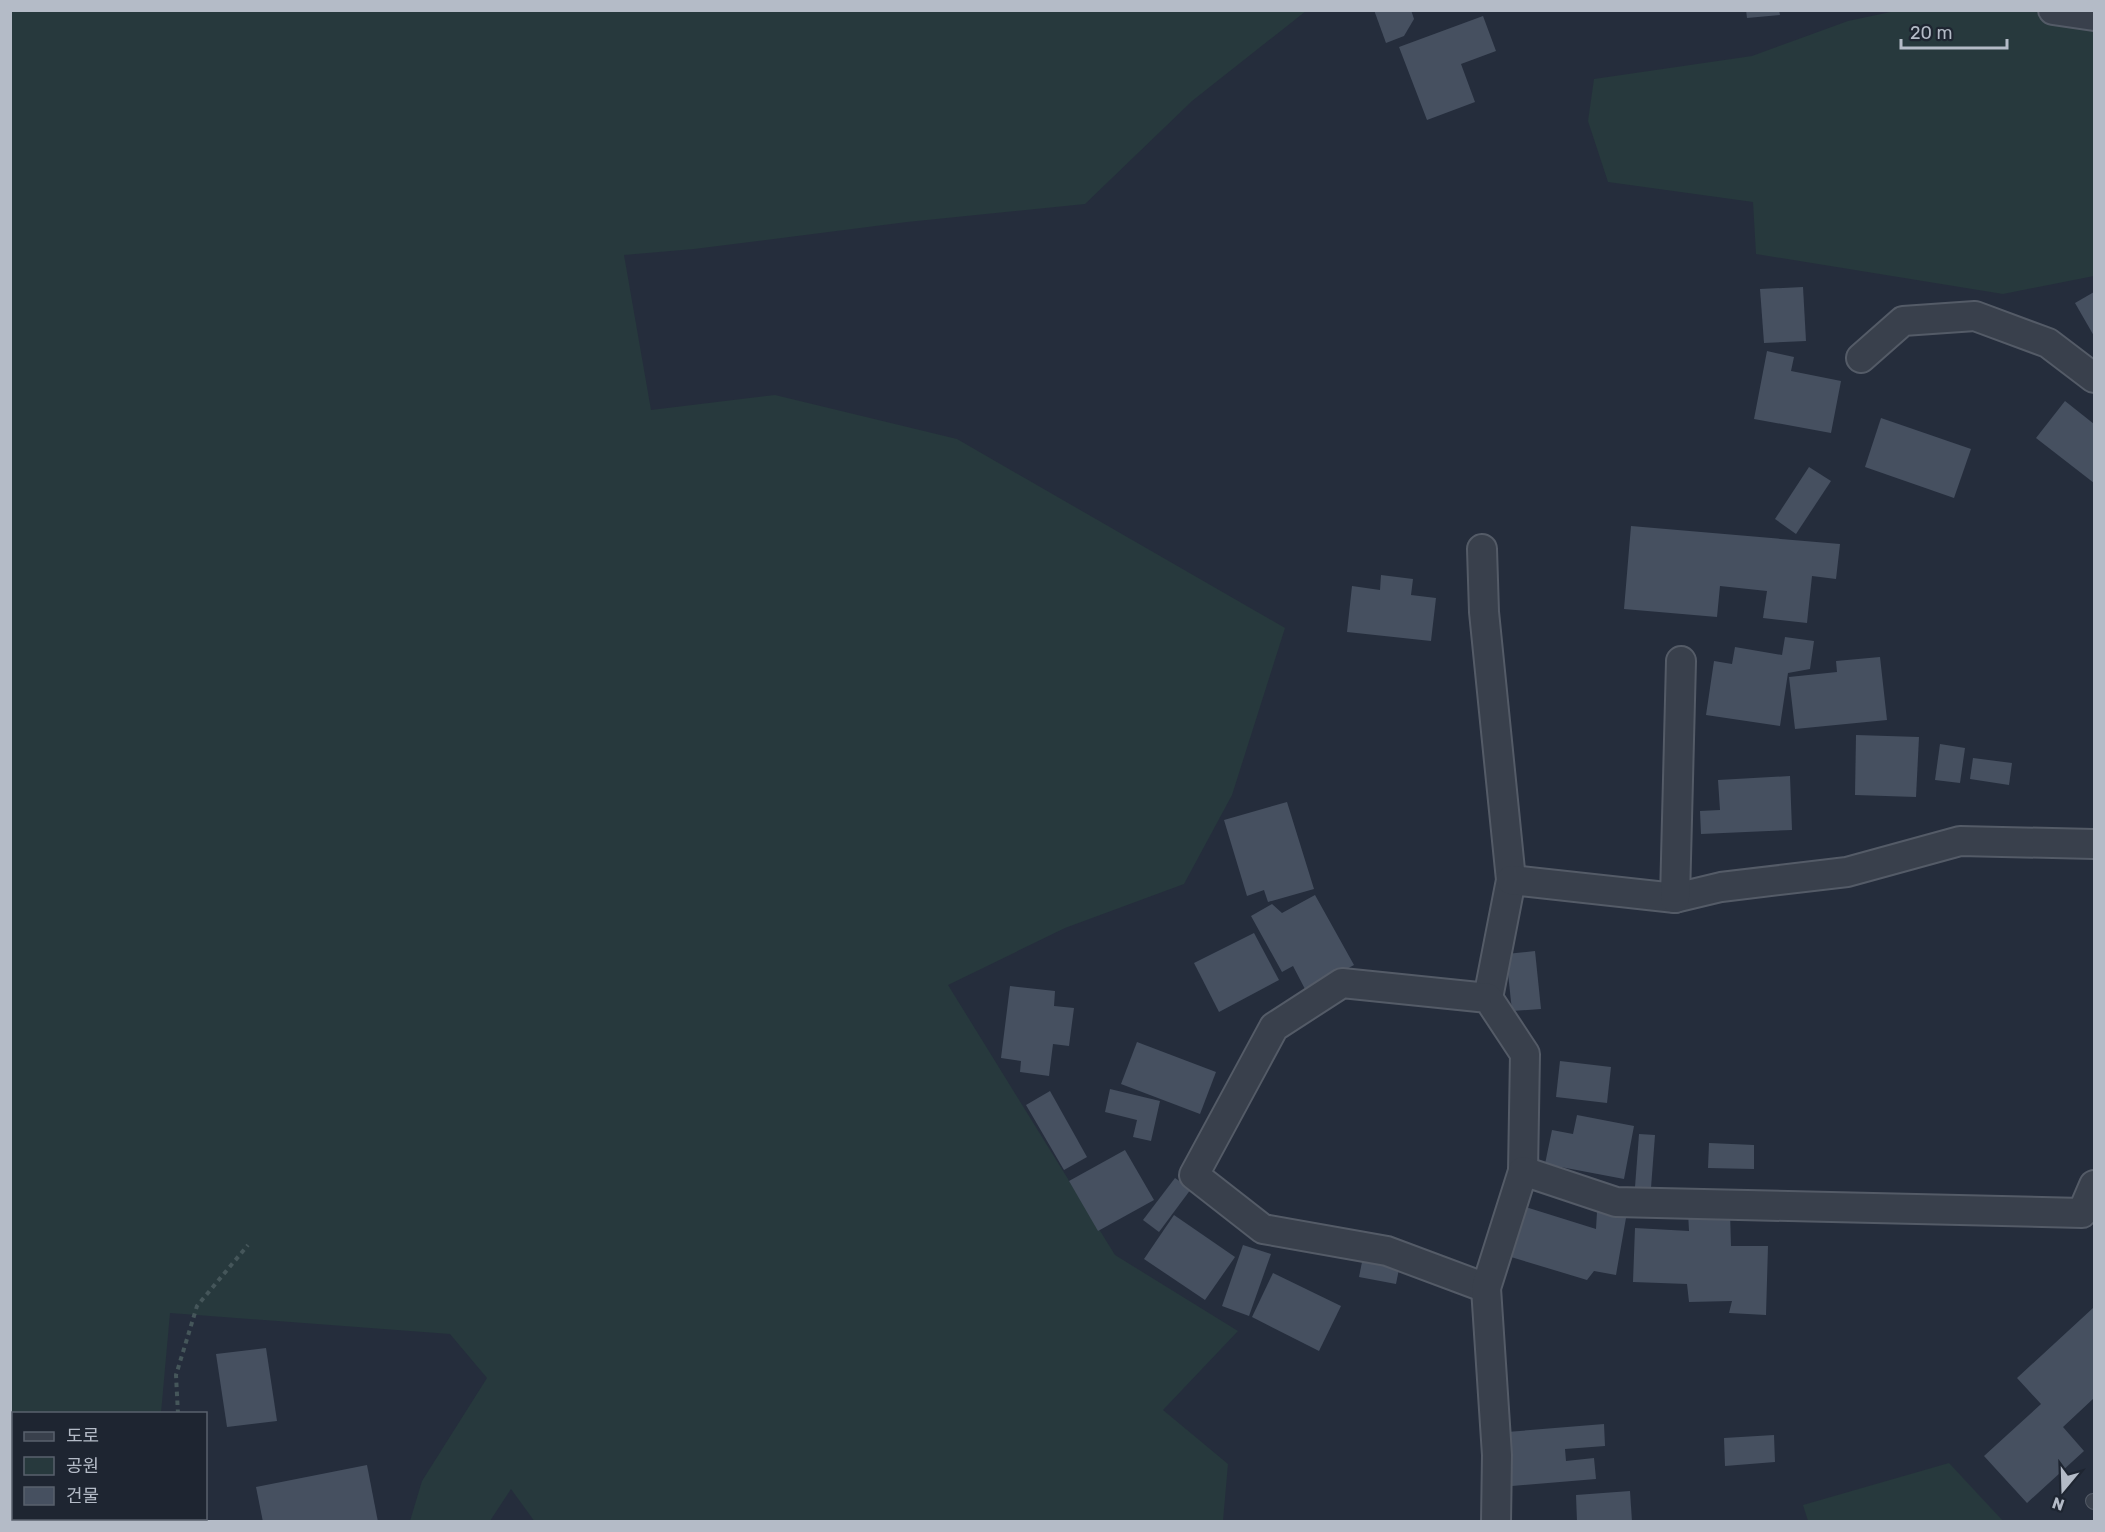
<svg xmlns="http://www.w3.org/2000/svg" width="2105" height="1532" viewBox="0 0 2105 1532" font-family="Rubik,'Noto Sans KR',sans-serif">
  <rect width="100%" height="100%" fill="#252d3c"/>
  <g fill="#27393d">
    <path d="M1900 10 2094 11V276L2003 294 1756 254 1753 202 1608 182 1588 121 1594 79 1752 56 1848 21Z"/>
    <path d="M10 11H1306L1192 101 1085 204 907 222 694 249 624 255 651 410 775 395 957 439 1285 628 1232 795 1184 884 1065 928 948 985 1115 1255 1238 1331 1163 1410 1228 1464 1223 1521 535 1522 511 1489 490 1521H410L422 1481 487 1378 450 1334 170 1313 161 1413 14 1414V1518L153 1519V1521H11Z"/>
    <path d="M1949 1463 2003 1521H1808L1803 1505Z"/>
  </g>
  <g fill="#465060">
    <path d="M1374 10H1411L1414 19 1404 36 1386 43Z"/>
    <path d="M1746 10H1779L1780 15 1747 18Z"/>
    <path d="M1483 16 1496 51 1461 64 1475 102 1427 120 1399 47Z"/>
    <path d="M1803 287 1806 341 1764 343 1760 289Z"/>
    <path d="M2094 292V336L2075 303Z"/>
    <path d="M1767 351 1794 357 1791 371 1841 381 1831 433 1754 419Z"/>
    <path d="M2065 401 2094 424V483L2036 438Z"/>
    <path d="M1881 418 1971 449 1954 498 1865 467Z"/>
    <path d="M1809 467 1831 481 1796 534 1775 519Z"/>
    <path d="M1631 526 1840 544 1836 579 1812 576 1807 623 1763 618 1767 591 1720 586 1717 617 1624 609Z"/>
    <path d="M1381 575 1413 579 1411 595 1436 598 1431 641 1347 632 1352 586 1380 590Z"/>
    <path d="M1785 637 1814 641 1810 669 1788 673 1780 726 1706 715 1714 661 1732 664 1735 647 1782 655Z"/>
    <path d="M1880 657 1887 720 1795 729 1789 677 1837 672 1836 661Z"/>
    <path d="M1856 735 1919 737 1916 797 1855 795Z"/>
    <path d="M1940 744 1965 748 1960 783 1935 780Z"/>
    <path d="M1973 758 2012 763 2009 785 1970 779Z"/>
    <path d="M1790 776 1792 830 1701 834 1700 811 1720 810 1718 780Z"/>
    <path d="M1287 802 1314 889 1268 902 1264 890 1247 896 1224 820Z"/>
    <path d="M1315 895 1354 965 1306 991 1293 966 1282 972 1251 916 1272 904 1282 913Z"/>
    <path d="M1254 933 1279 980 1219 1012 1194 963Z"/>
    <path d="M1535 951 1541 1009 1512 1011 1506 954Z"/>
    <path d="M1010 986 1055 991 1054 1006 1074 1008 1069 1046 1053 1044 1049 1076 1020 1072 1021 1061 1001 1058Z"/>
    <path d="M1137 1042 1216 1072 1200 1114 1121 1084Z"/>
    <path d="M1560 1061 1611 1067 1607 1103 1556 1097Z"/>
    <path d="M1110 1089 1160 1101 1151 1141 1133 1137 1137 1120 1105 1112Z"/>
    <path d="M1050 1091 1087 1157 1064 1170 1026 1105Z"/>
    <path d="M1577 1115 1634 1126 1624 1179 1545 1164 1552 1130 1573 1134Z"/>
    <path d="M1639 1134 1655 1135 1651 1188 1635 1187Z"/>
    <path d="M1709 1143 1754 1145V1169L1708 1168Z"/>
    <path d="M1125 1150 1154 1200 1098 1231 1069 1181Z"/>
    <path d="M1175 1178 1191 1189 1159 1232 1143 1220Z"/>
    <path d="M1522 1206 1596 1229 1597 1212 1626 1218 1616 1275 1594 1271 1587 1280 1511 1257Z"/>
    <path d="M1688 1212H1730L1731 1246H1768L1766 1315 1729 1313 1732 1301 1689 1302 1687 1284 1633 1282 1635 1228 1689 1231Z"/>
    <path d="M1174 1215 1235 1257 1205 1300 1144 1259Z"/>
    <path d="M1243 1245 1271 1254 1249 1316 1222 1306Z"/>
    <path d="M1363 1257 1400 1264 1396 1284 1359 1277Z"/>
    <path d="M1273 1273 1341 1306 1319 1351 1252 1317Z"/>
    <path d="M2093 1308 2094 1310V1398L2063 1427 2084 1451 2027 1503 1984 1456 2041 1404 2017 1378Z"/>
    <path d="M266 1348 277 1421 227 1427 216 1354Z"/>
    <path d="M1604 1424 1605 1446 1565 1449 1566 1461 1594 1458 1596 1479 1512 1486 1507 1432Z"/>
    <path d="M1774 1435 1775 1462 1725 1466 1724 1438Z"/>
    <path d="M367 1465 378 1522H263L256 1487Z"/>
    <path d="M1630 1491 1632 1522H1577L1576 1495Z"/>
  </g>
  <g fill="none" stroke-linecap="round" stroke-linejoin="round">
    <defs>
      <path id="lane" d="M2093 1501 2094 1502"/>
      <g id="street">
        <path d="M2053 10 2094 16"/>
        <path d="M1861 358 1903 321 1975 316 2048 343 2094 378"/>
        <path d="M1482 549 1484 612 1511 880 1488 998"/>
        <path d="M1511 880 1675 898 1721 887 1847 872 1960 841 2094 844"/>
        <path d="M1675 898 1681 661"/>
        <path d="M1486 1288 1387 1251 1263 1229 1194 1175 1274 1027 1342 983 1488 998 1525 1054 1523 1171"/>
        <path d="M1496 1522 1497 1455 1486 1288 1523 1171 1616 1202 2082 1213 2094 1185"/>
      </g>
    </defs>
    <use href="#lane" stroke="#545b67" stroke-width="16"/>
    <use href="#street" stroke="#545b67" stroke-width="32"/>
    <g stroke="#45565a" stroke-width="4" stroke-dasharray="4.5 4.5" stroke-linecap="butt">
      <path d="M178 1414 176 1375 197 1306 248 1245"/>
      <path d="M192 1518V1522"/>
    </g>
    <use href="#lane" stroke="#39404c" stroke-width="14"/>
    <use href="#street" stroke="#39404c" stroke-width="28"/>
  </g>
  <rect width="2105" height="1532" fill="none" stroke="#b4bbc7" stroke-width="24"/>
  <rect x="12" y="1412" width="195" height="108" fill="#1e2531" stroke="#5a616d" stroke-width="1.5"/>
  <rect x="24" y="1432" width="30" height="9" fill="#39404c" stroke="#5a616d" stroke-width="1.5"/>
  <text x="66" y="1442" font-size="18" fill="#b4bbc7">도로</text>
  <rect x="24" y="1457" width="30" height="18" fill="#27393d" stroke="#5a616d" stroke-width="1.5"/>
  <text x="66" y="1472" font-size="18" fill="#b4bbc7">공원</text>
  <rect x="24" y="1487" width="30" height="18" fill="#465060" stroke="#5a616d" stroke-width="1.5"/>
  <text x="66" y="1502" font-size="18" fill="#b4bbc7">건물</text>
  <g transform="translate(2063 1490) rotate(199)" stroke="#1e2531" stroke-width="4.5" paint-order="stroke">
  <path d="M0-4.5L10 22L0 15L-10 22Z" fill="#b4bbc7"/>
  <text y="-9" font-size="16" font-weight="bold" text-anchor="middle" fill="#b4bbc7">N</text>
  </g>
  <path d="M1901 39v9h106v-9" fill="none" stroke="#b4bbc7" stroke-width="3"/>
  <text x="1910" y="39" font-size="18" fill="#b4bbc7" stroke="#1e2531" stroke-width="4.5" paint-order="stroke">20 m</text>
</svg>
